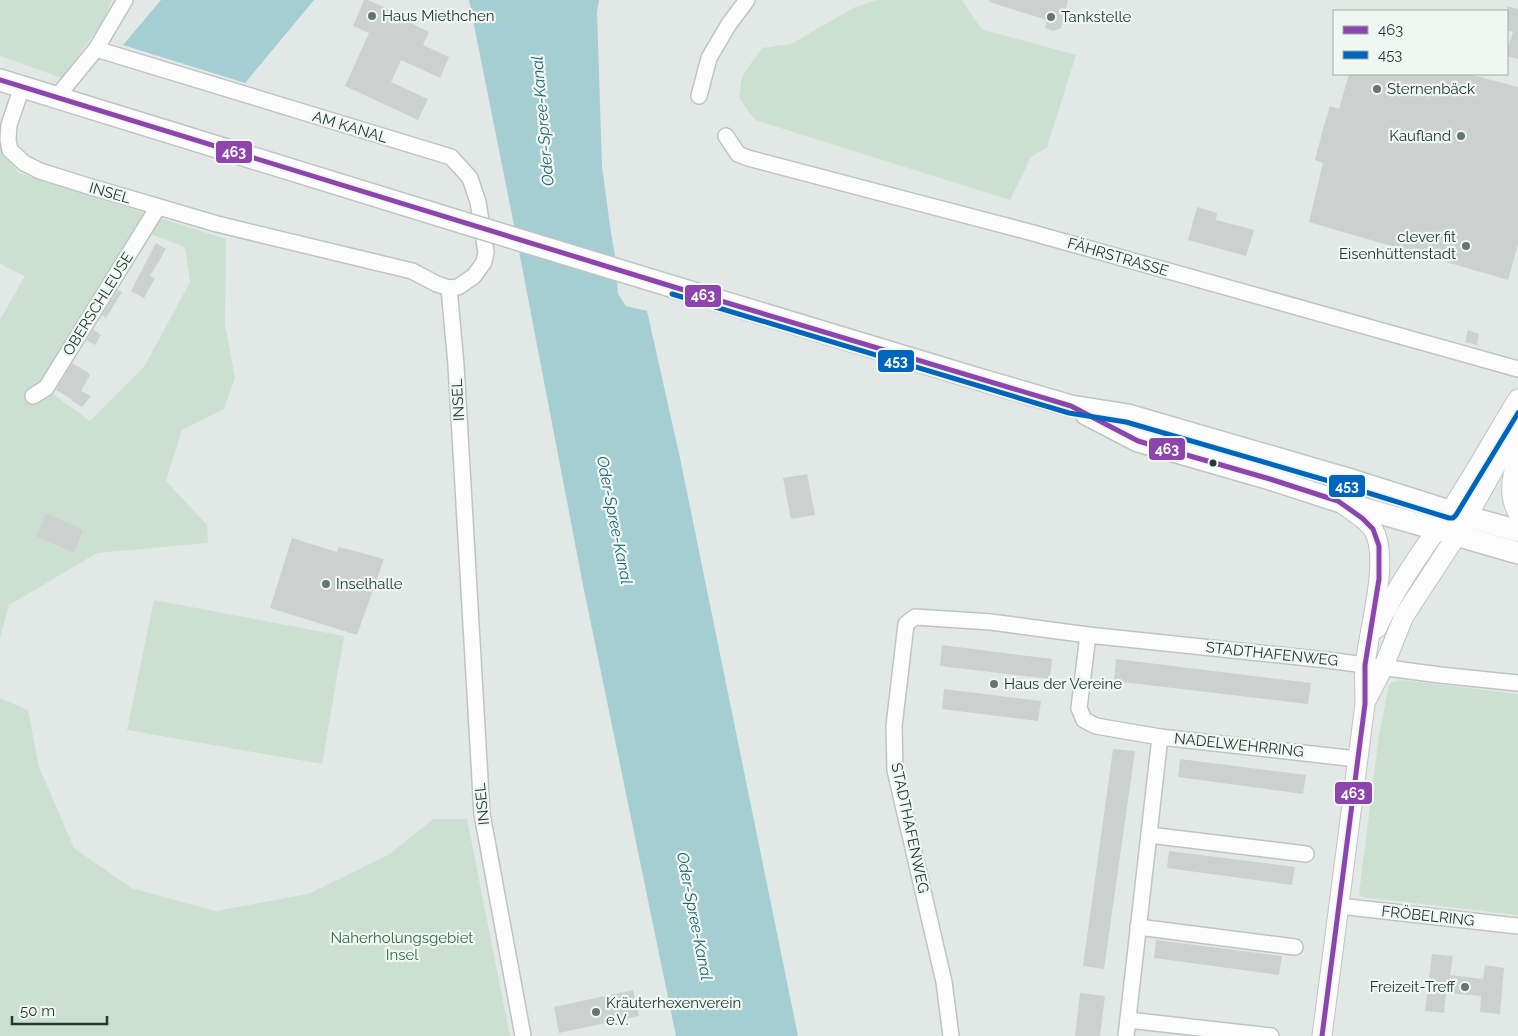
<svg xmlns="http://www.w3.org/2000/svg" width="1518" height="1036" viewBox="0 0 1518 1036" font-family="Raleway,sans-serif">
  <rect width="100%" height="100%" fill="#e2e8e5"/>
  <g fill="#cce0d2" fill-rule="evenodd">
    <path d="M0 0H112L103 21 62 78 0 56Z"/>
    <path d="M877 0H962L981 29 1076 55 1047 147 1031 157 1010 200 755 120 739 98 742 76 762 48 791 44 853 8Z"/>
    <path d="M0 143 3 153 19 173 226 239 225 325 235 378 224 409 182 430 166 481 207 525 208 543 97 553 9 605 0 638V320L25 276 0 264ZM139 230 185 247 190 282 144 367 90 421 42 386Z"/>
    <path d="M154 600 344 636 322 764 127 730Z"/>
    <path d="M1401 680 1518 694V915L1362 897 1359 894 1379 735 1389 685 1393 682Z"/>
    <path d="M0 698 28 710 39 767 74 848 131 888 216 911 308 894 390 854 433 819H467L510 1036H0Z"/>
  </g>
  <g fill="#a5ced3">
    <path d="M161 0H314L245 83 123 45Z"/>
    <path d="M469 0H599L597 12 602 166 610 226 616 262 618 294 626 306 647 311 680 458 798 1036H676L583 585 514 225Z"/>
  </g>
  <g fill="#ccd1cf">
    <path d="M364 0H368L390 10 388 12 429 32 423 45 449 57 440 78 401 60 391 82 428 99 418 120 345 86 369 33 353 26Z"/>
    <path d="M989 0H1068L1061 28 1053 31 1045 28 1047 20 989 2Z"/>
    <path d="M1507 6 1518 9V59L1507 56V50L1513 32 1507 30Z"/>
    <path d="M1349 74H1468L1518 87V244L1508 280 1309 222 1323 163 1315 160 1325 122 1330 106 1339 109Z"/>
    <path d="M1197 207 1217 213 1216 220 1254 230 1246 256 1188 240Z"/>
    <path d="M156 243 166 249 150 276 155 278 144 298 131 291Z"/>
    <path d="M118 290 122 292 106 318 102 315Z"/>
    <path d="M93 329 101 335 95 345 87 340Z"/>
    <path d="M1468 330 1479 334 1477 345 1465 342Z"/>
    <path d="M72 363 89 373 88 374 90 375 81 391 91 396 82 407 72 401 73 400 56 390Z"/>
    <path d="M807 474 815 515 791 519 783 478Z"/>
    <path d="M46 513 83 530 74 553 36 536Z"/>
    <path d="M292 538 337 552 339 547 384 559 357 635 270 608Z"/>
    <path d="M942 645 1052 659 1050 679 940 666Z"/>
    <path d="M1116 659 1311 683 1308 704 1114 681Z"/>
    <path d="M944 689 1041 701 1038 721 942 709Z"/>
    <path d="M1113 749 1135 751 1104 969 1083 966Z"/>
    <path d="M1180 759 1306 775 1303 794 1178 777Z"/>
    <path d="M1169 851 1295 867 1292 885 1167 868Z"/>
    <path d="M1156 940 1282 956 1279 975 1154 958Z"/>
    <path d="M1432 954 1453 956 1450 975 1483 979 1485 965 1504 968 1500 1014 1480 1012 1481 996 1446 993 1444 1013 1425 1011Z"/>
    <path d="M633 990 639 1016 559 1033 554 1007Z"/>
    <path d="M1080 993 1105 996 1100 1036H1075Z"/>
  </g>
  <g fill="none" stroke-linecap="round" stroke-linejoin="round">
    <defs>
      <g id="minor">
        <path d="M22 87 9 125 8 140 10 150 24 163 40 171 88 186 217 224 412 271 437 284 449 288 458 287 474 276 484 262 486 252 478 202 470 178 451 157 96 49"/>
        <path d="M699 96 709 58 729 24 747 0"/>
        <path d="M56 98 96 49 125 0"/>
        <path d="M726 136 738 154 748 158 1033 233 1518 369"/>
        <path d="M449 288 456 365 482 814 523 1036"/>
        <path d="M33 396 46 388 158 207"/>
        <path d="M1088 635 1079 708 1084 720 1096 726 1160 737"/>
        <path d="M1149 835 1306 854"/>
        <path d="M1339 906 1518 926"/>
        <path d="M1138 927 1295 947"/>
        <path d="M1128 1020 1271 1036"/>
        <path d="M951 1036 944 982 895 770 894 726 906 624 915 617 991 622 1088 635 1327 660 1440 675 1518 683"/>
        <path d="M1126 1036 1160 737 1357 759"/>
      </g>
      <g id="tertiary">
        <path d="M1518 452C1514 472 1506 493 1518 513"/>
        <path d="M1377 628C1396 586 1424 548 1450 511 1474 475 1495 436 1518 399"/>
        <path d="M1367 699 1383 668 1404 616 1457 535 1518 426"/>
        <path d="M1322 1036 1365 704C1365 692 1364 679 1365 666 1368 632 1391 558 1373 529 1366 519 1353 512 1344 505"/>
      </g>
      <g id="secondary">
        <path d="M0 80 464 223"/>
        <path d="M674 287 975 378 1071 406 1128 415 1348 479 1468 517 1518 531"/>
        <path d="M1086 414 1138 441 1270 479 1338 501 1518 553"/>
      </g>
    </defs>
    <use href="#minor" stroke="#bfc4c2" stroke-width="18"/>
    <use href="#tertiary" stroke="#bfc4c2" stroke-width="21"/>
    <use href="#secondary" stroke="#bec5c2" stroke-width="24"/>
    <use href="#minor" stroke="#fbfcfb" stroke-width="15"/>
    <use href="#tertiary" stroke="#fbfcfb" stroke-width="19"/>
    <use href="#secondary" stroke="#fbfcfb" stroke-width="21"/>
    <defs>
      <path id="secondary-bridge" d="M464 223 674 287"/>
    </defs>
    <use href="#secondary-bridge" stroke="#bec5c2" stroke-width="24" stroke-linecap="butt"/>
    <use href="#secondary-bridge" stroke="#fbfcfb" stroke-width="21"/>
    <defs>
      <path id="bus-1" d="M0 80 674 287 1071 406 1138 441 1270 479 1338 501 1362 518 1373 529 1379 546V579L1365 665V704L1322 1036"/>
      <path id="bus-2" d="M672 294 1069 413 1126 422 1346 486 1449 518H1453L1456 515 1518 413"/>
    </defs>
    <use href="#bus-1" stroke="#f0f7f3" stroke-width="9"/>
    <use href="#bus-2" stroke="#f0f7f3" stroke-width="9"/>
    <use href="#bus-1" stroke="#8e44ad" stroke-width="5"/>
    <use href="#bus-2" stroke="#0065bd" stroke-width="5"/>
  </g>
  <g fill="#657671" stroke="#f0f7f3" stroke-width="2">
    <circle cx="372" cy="16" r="5"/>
    <circle cx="1051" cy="17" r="5"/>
    <circle cx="1377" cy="89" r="5"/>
    <circle cx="1461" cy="136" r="5"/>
    <circle cx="1466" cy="246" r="5"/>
    <circle cx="326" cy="584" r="5"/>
    <circle cx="994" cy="684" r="5"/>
    <circle cx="1465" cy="987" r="5"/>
    <circle cx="596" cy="1012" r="5"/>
  </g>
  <circle fill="#223832" stroke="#f0f7f3" stroke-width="2" cx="1213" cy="463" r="4.5"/>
  <g text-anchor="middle" stroke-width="4.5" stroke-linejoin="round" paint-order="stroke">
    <g font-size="15" fill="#223832" stroke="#f0f7f3" text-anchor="start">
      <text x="382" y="21">Haus Miethchen</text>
      <text x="1061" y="22">Tankstelle</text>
      <text x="1387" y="94">Sternenbäck</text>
      <text x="1451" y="141" text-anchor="end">Kaufland</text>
      <text x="1456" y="242" text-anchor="end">clever fit<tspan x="1456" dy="17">Eisenhüttenstadt</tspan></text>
      <text x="336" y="589">Inselhalle</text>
      <text x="1004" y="689">Haus der Vereine</text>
      <text x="1455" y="992" text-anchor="end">Freizeit-Treff</text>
      <text x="606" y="1008">Kräuterhexenverein<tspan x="606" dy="17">e.V.</tspan></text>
    </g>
    <g font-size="15" fill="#223832" stroke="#f0f7f3">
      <text transform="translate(350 127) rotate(17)" y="5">AM KANAL</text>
      <text transform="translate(110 193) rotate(16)" y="5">INSEL</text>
      <text transform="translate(1118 257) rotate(16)" y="5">FÄHRSTRASSE</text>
      <text transform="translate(98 304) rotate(-58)" y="5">OBERSCHLEUSE</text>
      <text transform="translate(458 400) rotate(-93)" y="5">INSEL</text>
      <text transform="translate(1272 654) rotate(6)" y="5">STADTHAFENWEG</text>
      <text transform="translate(1239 745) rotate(6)" y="5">NADELWEHRRING</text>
      <text transform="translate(482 804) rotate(-96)" y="5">INSEL</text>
      <text transform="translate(910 828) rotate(78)" y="5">STADTHAFENWEG</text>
      <text transform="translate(1428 916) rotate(6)" y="5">FRÖBELRING</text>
    </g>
    <g font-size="15" fill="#2f6c45" stroke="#f0f7f3">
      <text x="402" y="943">Naherholungsgebiet<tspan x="402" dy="17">Insel</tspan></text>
    </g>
    <g font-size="16" font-style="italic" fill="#216470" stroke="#f0f7f3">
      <text transform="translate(542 121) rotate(-95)" y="6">Oder-Spree-Kanal</text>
      <text transform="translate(615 520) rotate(79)" y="6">Oder-Spree-Kanal</text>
      <text transform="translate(695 916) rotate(79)" y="6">Oder-Spree-Kanal</text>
    </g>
  </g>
  <g stroke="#f0f7f3" stroke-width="2">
    <rect x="215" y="140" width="38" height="24" rx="5" fill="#8e44ad"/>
    <rect x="684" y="284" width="38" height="24" rx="5" fill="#8e44ad"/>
    <rect x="877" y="349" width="38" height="24" rx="5" fill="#0065bd"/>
    <rect x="1148" y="437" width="38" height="24" rx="5" fill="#8e44ad"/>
    <rect x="1328" y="474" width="38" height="24" rx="5" fill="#0065bd"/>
    <rect x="1334" y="781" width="39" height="24" rx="5" fill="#8e44ad"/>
  </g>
  <g font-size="14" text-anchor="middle" font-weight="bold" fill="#fff">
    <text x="234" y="157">463</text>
    <text x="703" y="300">463</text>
    <text x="896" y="366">453</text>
    <text x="1167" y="454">463</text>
    <text x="1347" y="491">453</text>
    <text x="1353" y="798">463</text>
  </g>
  <rect x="1333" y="10" width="175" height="65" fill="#f0f7f3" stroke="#9eaba6"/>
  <rect x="1343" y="26" width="25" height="8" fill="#8e44ad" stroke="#9eaba6"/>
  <text x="1378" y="35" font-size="15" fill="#223832">463</text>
  <rect x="1343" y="51" width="25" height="8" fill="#0065bd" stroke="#9eaba6"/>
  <text x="1378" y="60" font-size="15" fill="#223832">453</text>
  <path d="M12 1016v8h95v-8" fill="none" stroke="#223832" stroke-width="2.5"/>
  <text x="20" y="1016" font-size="15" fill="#223832" stroke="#f0f7f3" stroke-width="4" paint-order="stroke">50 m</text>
</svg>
